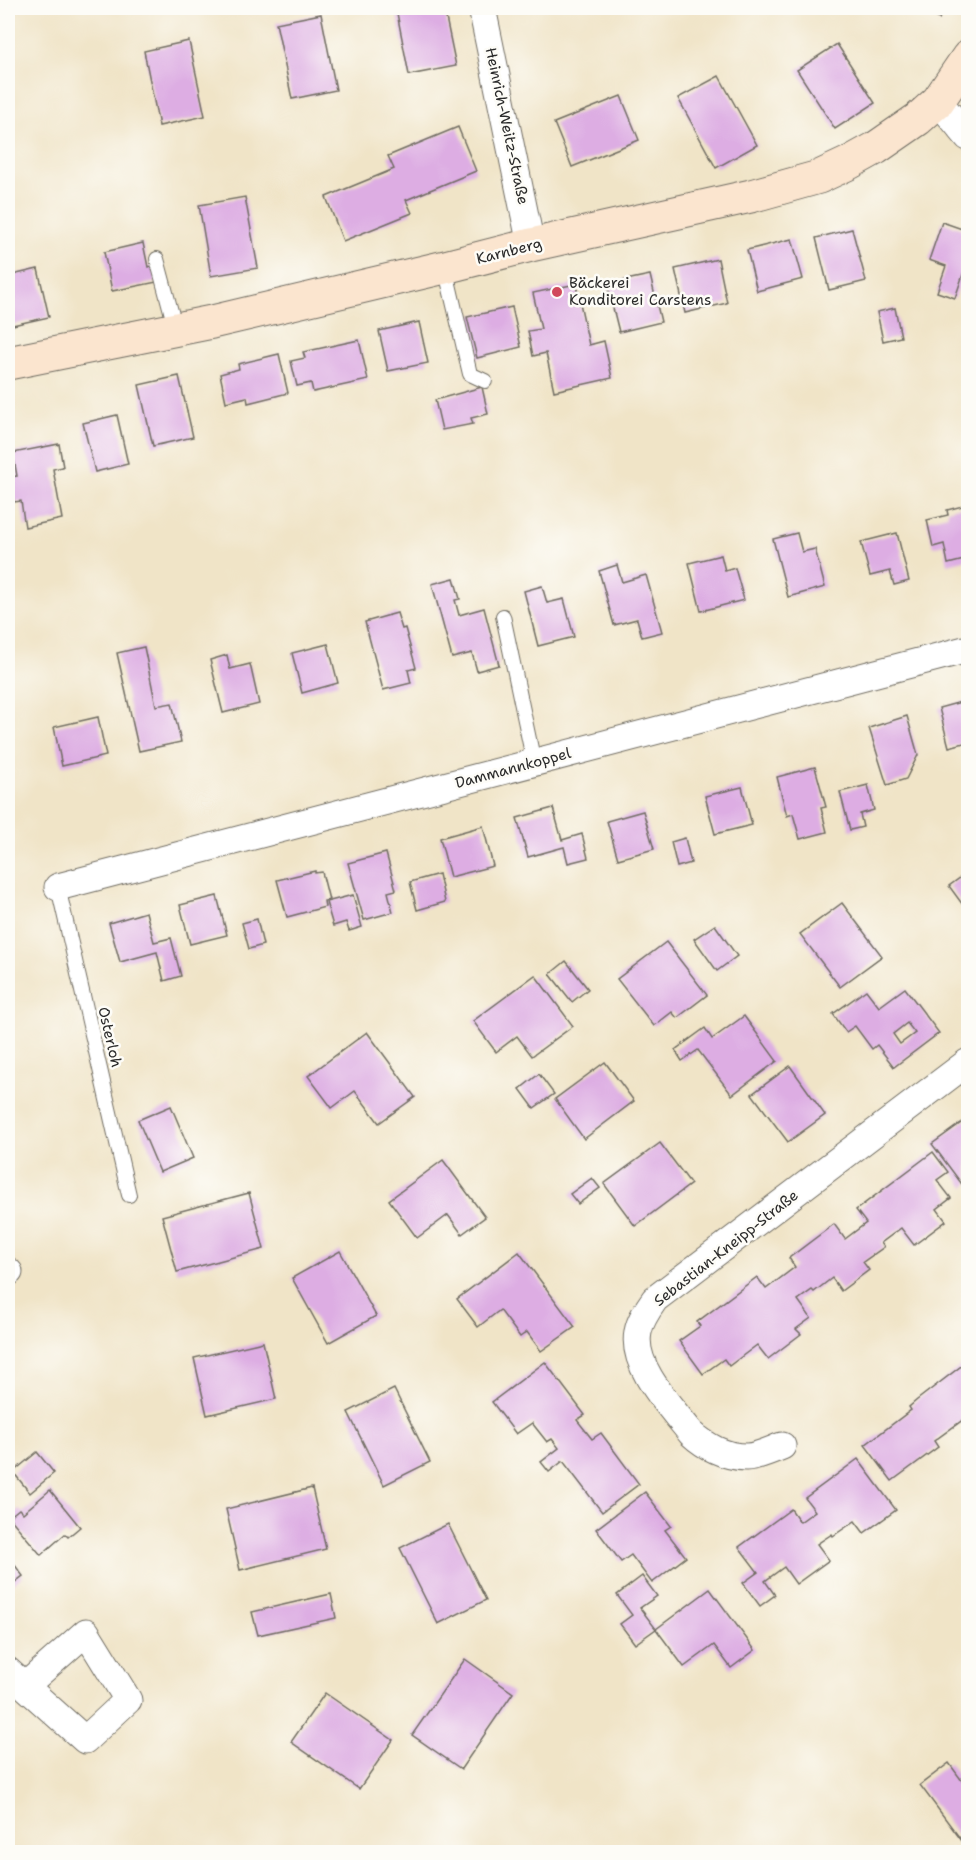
<svg xmlns="http://www.w3.org/2000/svg" width="976" height="1860" viewBox="0 0 976 1860" font-family="'Shantell Sans',sans-serif">
  <rect width="100%" height="100%" fill="#fdfcf7"/>
  <filter id="ink" filterUnits="userSpaceOnUse"><feTurbulence type="fractalNoise" baseFrequency=".0167" numOctaves="2"/><feDisplacementMap in="SourceGraphic" scale="12" xChannelSelector="R" yChannelSelector="G"/><feConvolveMatrix kernelMatrix="1 2 1 2 8 2 1 2 1" color-interpolation-filters="sRGB"/></filter>
  <filter id="wash" filterUnits="userSpaceOnUse"><feTurbulence type="fractalNoise" baseFrequency=".008" numOctaves="4" result="noise"/><feDisplacementMap in="SourceGraphic" scale="24" xChannelSelector="R" yChannelSelector="G"/><feGaussianBlur stdDeviation="1.35" result="paint"/><feColorMatrix in="noise" values="0 0 0 0 0 0 0 0 0 0 0 0 0 0 0 0 0 1.4 0 .05"/><feComposite in="paint" operator="in"/></filter>
  <g filter="url(#wash)">
    <rect width="100%" height="100%" fill="#f0e4c7"/>
    <g id="blocks">
      <g fill="#ddade3" fill-rule="evenodd">
        <path d="M396 8H444L456 66 409 75Z"/>
        <path d="M913 8H944L939 19Z"/>
        <path d="M321 14 336 90 292 99 276 23Z"/>
        <path d="M189 41 205 116 159 126 144 51Z"/>
        <path d="M837 44 875 103 835 129 797 70Z"/>
        <path d="M719 76 757 145 716 168 678 98Z"/>
        <path d="M621 96 639 140 572 167 554 123Z"/>
        <path d="M458 127 476 171 406 200 412 213 343 241 326 197 394 169 388 156Z"/>
        <path d="M245 197 258 268 211 276 199 205Z"/>
        <path d="M942 222 968 231V260L955 298 937 292 946 266 929 260Z"/>
        <path d="M852 229 866 281 829 290 816 238Z"/>
        <path d="M792 239 803 279 757 291 747 250Z"/>
        <path d="M143 243 148 267 154 265 157 282 112 291 104 252Z"/>
        <path d="M718 259 727 303 685 313 675 269Z"/>
        <path d="M38 269 49 317 8 326V276Z"/>
        <path d="M650 275 661 322 619 332 607 284Z"/>
        <path d="M576 284 589 345 604 341 612 378 554 391 546 353 533 356 528 331 541 329 533 293Z"/>
        <path d="M512 307 521 347 477 358 467 317Z"/>
        <path d="M895 308 901 337 883 341 877 312Z"/>
        <path d="M419 322 428 363 388 371 379 331Z"/>
        <path d="M359 340 368 380 313 392 311 383 297 386 291 361 305 358 303 352Z"/>
        <path d="M279 354 288 393 248 403 247 397 226 402 220 374 239 369 238 364Z"/>
        <path d="M179 376 193 437 153 446 139 385Z"/>
        <path d="M482 387 488 414 471 418 473 424 442 430 435 400Z"/>
        <path d="M117 415 128 464 95 472 83 423Z"/>
        <path d="M59 444 63 467 53 469 62 519 25 527 21 501 14 502 9 477 17 476 13 453Z"/>
        <path d="M966 505 968 508V559L948 564 944 544 933 547 927 520 948 515 947 510Z"/>
        <path d="M797 533 802 552 815 549 825 587 788 597 773 539Z"/>
        <path d="M897 533 909 581 894 585 890 571 870 576 861 542Z"/>
        <path d="M721 555 725 571 735 568 744 600 701 611 689 563Z"/>
        <path d="M617 565 622 582 646 575 662 632 642 637 637 619 614 625 599 571Z"/>
        <path d="M454 578 460 599 455 600 459 615 484 608 499 665 477 671 472 653 452 658 432 584Z"/>
        <path d="M542 586 547 603 564 599 574 637 538 646 524 591Z"/>
        <path d="M397 613 402 629 405 628 416 668 408 670 411 683 383 690 365 622Z"/>
        <path d="M328 644 338 683 302 693 292 653Z"/>
        <path d="M144 647 156 706 172 703 181 742 139 751 117 653Z"/>
        <path d="M227 655 230 669 250 664 259 704 223 713 210 660Z"/>
        <path d="M968 700V742L949 747 939 708Z"/>
        <path d="M907 716 918 755 906 779 887 785 869 728Z"/>
        <path d="M98 717 106 756 62 766 54 727Z"/>
        <path d="M815 767 826 807 821 808 827 832 800 839 793 814 787 816 777 777Z"/>
        <path d="M868 785 874 810 860 814 863 827 850 830 840 792Z"/>
        <path d="M742 787 752 825 715 834 705 796Z"/>
        <path d="M553 808 562 840 582 834 588 858 568 863 564 847 528 857 517 818Z"/>
        <path d="M643 811 654 849 618 859 607 821Z"/>
        <path d="M483 826 493 866 450 877 440 838Z"/>
        <path d="M685 838 691 863 677 867 671 842Z"/>
        <path d="M386 853 396 890 388 892 393 912 364 920 348 863Z"/>
        <path d="M315 871V873L322 872 329 900 324 901 325 907 287 917 277 880Z"/>
        <path d="M968 872V912L949 886Z"/>
        <path d="M439 874 445 902 417 910 410 882Z"/>
        <path d="M353 895 362 927 349 931 346 922 333 926 326 902Z"/>
        <path d="M217 896 227 935 190 944 180 905Z"/>
        <path d="M842 903 882 956 840 987 800 934Z"/>
        <path d="M146 912 154 942 171 938 181 976 164 981 157 952 120 962 109 923Z"/>
        <path d="M257 919 263 945 249 949 242 923Z"/>
        <path d="M715 925 737 956 717 971 694 939Z"/>
        <path d="M666 942 707 995 677 1018 672 1012 654 1026 617 979Z"/>
        <path d="M566 961 588 989 572 1002 550 974Z"/>
        <path d="M535 975 573 1026 532 1056 517 1036 496 1052 473 1021Z"/>
        <path d="M905 988 939 1033 894 1067 877 1045 872 1049 855 1026 846 1032 833 1014 866 990 879 1007ZM907 1023 915 1033 900 1044 893 1034Z"/>
        <path d="M744 1016 777 1061 732 1095 698 1050 682 1061 675 1050 705 1028 712 1039Z"/>
        <path d="M367 1032 415 1097 379 1123 355 1091 332 1108 308 1076Z"/>
        <path d="M605 1062 634 1101 584 1139 555 1099Z"/>
        <path d="M790 1066 825 1115 788 1142 752 1094Z"/>
        <path d="M539 1074 554 1094 534 1108 520 1089Z"/>
        <path d="M171 1106 193 1158 160 1172 138 1120Z"/>
        <path d="M968 1118V1184L964 1187 932 1144Z"/>
        <path d="M660 1143 691 1184 635 1226 604 1184Z"/>
        <path d="M933 1152 948 1172 937 1180 951 1198 937 1209 946 1221 914 1245 901 1228 881 1243 884 1247 863 1262 869 1270 841 1291 832 1278 814 1292 812 1290 798 1300 811 1318 796 1329 801 1334 768 1359 757 1345 729 1366 724 1359 703 1374 679 1341 700 1326 697 1322 757 1277 766 1289 795 1267 789 1258 834 1224 845 1239 866 1223 856 1210Z"/>
        <path d="M443 1160 485 1217 462 1234 448 1215 417 1238 389 1200Z"/>
        <path d="M592 1178 600 1188 578 1204 570 1194Z"/>
        <path d="M249 1193 264 1249 177 1272 162 1216Z"/>
        <path d="M340 1251 376 1316 328 1343 292 1278Z"/>
        <path d="M519 1252 575 1327 541 1351 527 1332 520 1337 500 1310 478 1327 457 1299Z"/>
        <path d="M263 1342 276 1399 207 1415 194 1358Z"/>
        <path d="M968 1354V1416L934 1441 938 1447 892 1481 865 1445 911 1410 909 1407 917 1400 965 1363 962 1359Z"/>
        <path d="M545 1362 585 1415 577 1420 592 1439 601 1433 639 1484 602 1512 563 1461 549 1472 541 1462 559 1448 552 1439 547 1442 532 1423 516 1434 492 1402Z"/>
        <path d="M394 1389 430 1462 384 1485 348 1412Z"/>
        <path d="M37 1452 54 1473 30 1493 13 1472Z"/>
        <path d="M858 1459 896 1510 864 1533 855 1521 833 1536 832 1534 817 1544 829 1560 796 1584 784 1567 765 1581 775 1595 760 1606 743 1583 758 1572 739 1547 791 1509 800 1522 815 1511 805 1498Z"/>
        <path d="M312 1488 326 1549 240 1570 226 1509Z"/>
        <path d="M50 1490 80 1527 68 1537 65 1534 41 1555 9 1517 19 1509 23 1513Z"/>
        <path d="M645 1492 671 1526 665 1530 686 1557 652 1583 631 1555 621 1562 596 1529Z"/>
        <path d="M448 1524 486 1600 438 1624 400 1548Z"/>
        <path d="M8 1556 23 1576 11 1585 8 1583Z"/>
        <path d="M642 1576 657 1596 640 1608 656 1629 710 1589 755 1650 731 1668 714 1645 684 1667 656 1629 635 1644 620 1624 632 1615 617 1595Z"/>
        <path d="M331 1594 336 1618 258 1635 252 1612Z"/>
        <path d="M465 1659 513 1693 461 1769 412 1735Z"/>
        <path d="M325 1693 393 1740 359 1789 291 1742Z"/>
        <path d="M949 1763 968 1789V1849L920 1785Z"/>
      </g>
    </g>
  </g>
  <g filter="url(#ink)">
    <use href="#blocks" fill-opacity="0" stroke="#706c62" stroke-width="1.5"/>
    <g fill="none" stroke-linecap="round" stroke-linejoin="round">
      <defs>
        <g id="lane">
          <path d="M157 259 176 330"/>
          <path d="M445 267 470 374 485 381"/>
          <path d="M503 616 534 763"/>
          <path d="M58 887 129 1195"/>
        </g>
        <g id="street">
          <path d="M482 8 531 245"/>
          <path d="M938 101 968 137"/>
          <path d="M58 887 968 649"/>
          <path d="M8 1271 9 1272"/>
          <path d="M782 1446C771 1450 757 1457 746 1457 725 1457 705 1446 691 1433 671 1407 631 1367 638 1332 640 1320 648 1309 655 1299L968 1062"/>
          <path d="M8 1671 85 1740 128 1700 86 1632 25 1686"/>
        </g>
        <path id="secondary" d="M8 363 212 322 445 267 531 245 751 196 819 177 849 163 876 148 918 119 938 101 968 57"/>
      </defs>
      <use href="#lane" stroke="#706c62" stroke-width="16"/>
      <use href="#street" stroke="#706c62" stroke-width="29"/>
      <use href="#secondary" stroke="#706c62" stroke-width="35"/>
      <use href="#lane" stroke="#fff" stroke-width="14"/>
      <use href="#street" stroke="#fff" stroke-width="27"/>
      <use href="#secondary" stroke="#fbe5cf" stroke-width="33"/>
    </g>
  </g>
  <circle fill="#d1495b" stroke="#fdfcf7" stroke-width="2" cx="557" cy="292" r="6"/>
  <g text-anchor="middle" stroke-width="5" stroke-linejoin="round" paint-order="stroke">
    <g font-size="15" fill="#2b2b2b" stroke="#fdfcf7">
      <text transform="translate(507 126) rotate(78)" y="5">Heinrich-Weitz-Straße</text>
      <text transform="translate(509 251) rotate(-14)" y="5">Karnberg</text>
      <text transform="translate(513 768) rotate(-15)" y="5">Dammannkoppel</text>
      <text transform="translate(110 1037) rotate(77)" y="5">Osterloh</text>
      <text transform="translate(726 1248) rotate(-38)" y="5">Sebastian-Kneipp-Straße</text>
    </g>
    <g font-size="15" fill="#2b2b2b" stroke="#fdfcf7" text-anchor="start">
      <text x="569" y="288">Bäckerei<tspan x="569" dy="17">Konditorei Carstens</tspan></text>
    </g>
  </g>
  <rect width="976" height="1860" fill="none" stroke="#fdfcf7" stroke-width="30"/>
</svg>
